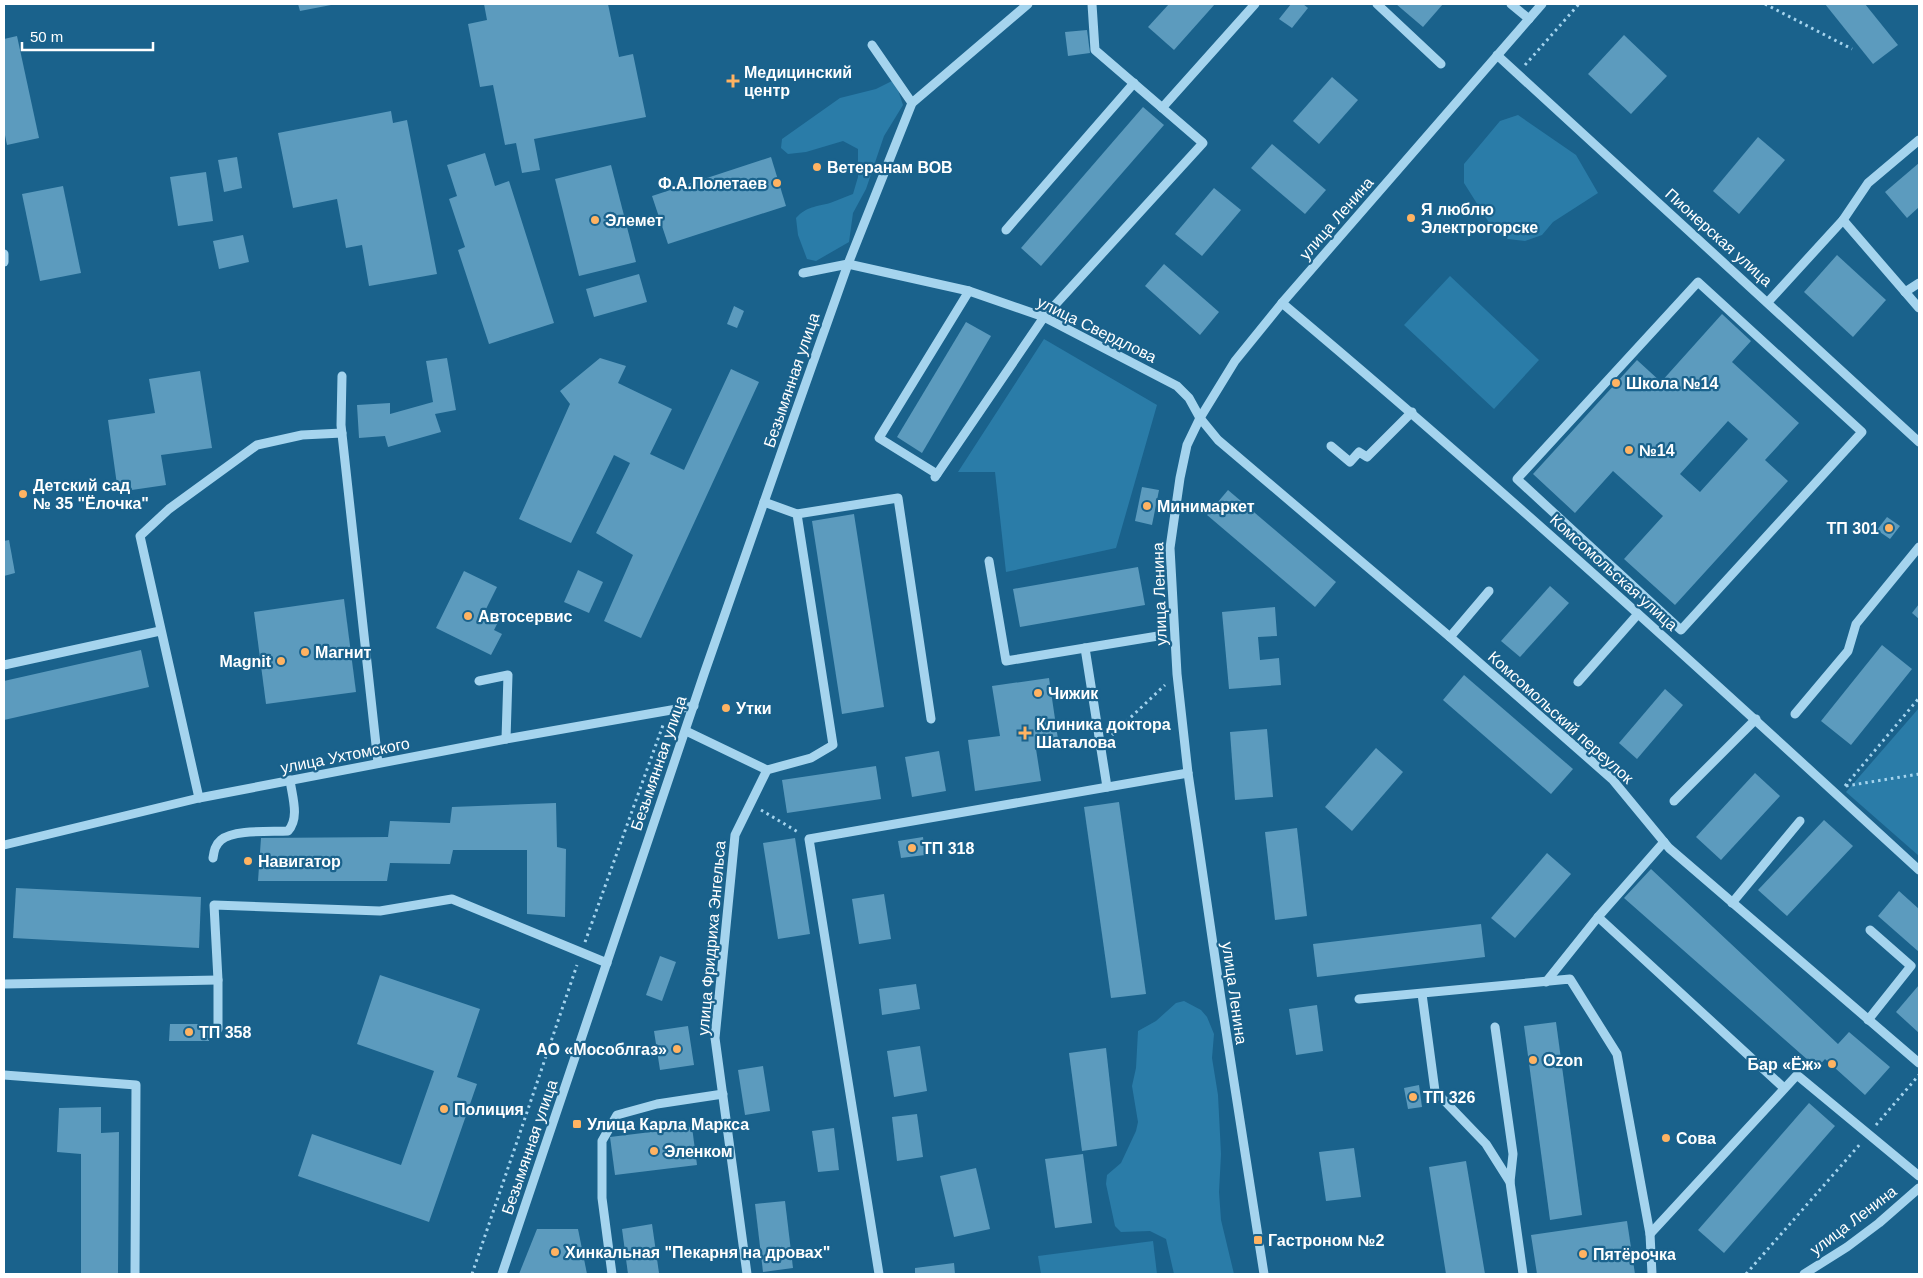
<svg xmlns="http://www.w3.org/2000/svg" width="1923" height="1278" viewBox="0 0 1923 1278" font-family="Arial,sans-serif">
  <rect width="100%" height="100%" fill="#1a628c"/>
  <g fill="#2a7ca8">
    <path d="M892 81 897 87 903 105 884 136 866 189 853 213 849 242 816 261 807 259 798 235 796 218C807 206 816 207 830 203 838 200 845 197 853 194L858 177V149L843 141 806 152 788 154 781 148 782 139 840 98 876 89Z"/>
    <path d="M1518 115 1576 155 1598 193 1553 222 1542 235 1525 241 1508 239 1493 229 1464 183V164L1500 121Z"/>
    <path d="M1450 276 1539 360 1494 409 1404 325Z"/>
    <path d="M1044 339 1157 405 1116 548 1006 572 995 472H958Z"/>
    <path d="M1919 708V856L1846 792Z"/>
    <path d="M1184 1001 1201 1010 1207 1017 1214 1034 1212 1058 1218 1095 1221 1154 1219 1192 1221 1220 1234 1274H1174L1166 1239 1150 1231 1121 1232 1115 1226 1106 1184 1107 1175 1121 1163 1136 1131 1138 1122 1132 1086 1136 1068 1138 1031 1156 1021 1176 1003Z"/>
    <path d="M1153 1241 1157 1274H1041L1038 1256Z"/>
  </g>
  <g fill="#5c9bbe" fill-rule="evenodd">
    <path d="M298 4H331V5L300 11Z"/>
    <path d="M484 4H608L619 57 633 54 646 117 534 139 540 170 522 173 516 143 505 145 493 85 480 87 468 24 487 20Z"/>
    <path d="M1169 4H1215L1174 50 1148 27Z"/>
    <path d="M1291 4H1303L1308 8 1292 28 1279 19Z"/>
    <path d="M1396 4H1443L1423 27Z"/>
    <path d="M1825 4H1865L1898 45 1873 64Z"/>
    <path d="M1087 30 1090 53 1068 56 1065 32Z"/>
    <path d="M1624 35 1667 76 1631 114 1588 74Z"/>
    <path d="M17 36 39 138 7 145 4 130V39Z"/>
    <path d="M1332 77 1358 100 1319 144 1293 121Z"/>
    <path d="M1143 107 1164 125 1041 266 1021 248Z"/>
    <path d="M391 111 393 123 407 120 437 274 369 286 362 245 346 248 337 199 293 208 278 133Z"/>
    <path d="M1758 137 1785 160 1739 214 1713 191Z"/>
    <path d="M1272 144 1326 190 1305 214 1251 168Z"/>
    <path d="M485 153 495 186 509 181 554 323 489 344 458 250 465 247 449 199 457 196 447 165Z"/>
    <path d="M237 157 242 188 224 192 218 160Z"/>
    <path d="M771 157 786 206 668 244 652 196Z"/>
    <path d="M1919 163V207L1907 218 1885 192Z"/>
    <path d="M611 165 636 262 579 276 555 179Z"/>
    <path d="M206 172 213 221 178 226 170 177Z"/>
    <path d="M63 186 81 273 40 281 22 194Z"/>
    <path d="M1214 188 1241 210 1202 256 1175 234Z"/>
    <path d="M243 235 249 262 219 269 213 241Z"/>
    <path d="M1837 255 1886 300 1853 337 1804 292Z"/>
    <path d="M1164 264 1219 312 1200 335 1145 286Z"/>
    <path d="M639 274 647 302 594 317 586 289Z"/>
    <path d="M734 306 744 311 737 328 727 324Z"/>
    <path d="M1722 314 1751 341 1732 362 1799 423 1765 460 1788 481 1675 605 1624 559 1663 516 1613 471 1575 513 1533 474 1637 360 1661 382ZM1728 421 1748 439 1700 492 1680 474Z"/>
    <path d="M966 322 991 336 922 453 897 437Z"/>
    <path d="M447 358 456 410 435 414 441 432 388 447 385 436 359 438 357 405 390 403V414L433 402 426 361Z"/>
    <path d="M600 358 626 366 618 383 672 409 650 454 684 470 731 369 759 382 641 638 604 621 633 555 596 533 630 463 614 455 571 543 519 519 570 404 560 391Z"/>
    <path d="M200 371 212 448 161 455 166 485 118 492 108 420 155 413 149 379Z"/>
    <path d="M1142 487 1159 490 1152 525 1135 521Z"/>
    <path d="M1228 490 1336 582 1315 607 1207 515Z"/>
    <path d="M854 514 884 707 842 714 812 521Z"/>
    <path d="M1887 517 1900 526 1890 539 1877 530Z"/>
    <path d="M9 540 15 573 4 576V541Z"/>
    <path d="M1138 567 1145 605 1020 627 1013 589Z"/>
    <path d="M578 570 603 582 589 613 564 602Z"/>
    <path d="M464 571 497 587 484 613 499 620 494 630 502 634 491 655 436 628Z"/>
    <path d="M1550 586 1569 603 1520 657 1501 641Z"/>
    <path d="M344 599 356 692 266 704 254 612Z"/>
    <path d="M1919 604V619L1912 613Z"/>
    <path d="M1275 607 1277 636 1258 637 1260 660 1279 658 1281 685 1229 689 1222 612Z"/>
    <path d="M1882 645 1912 669 1851 745 1821 721Z"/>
    <path d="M141 650 149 687 4 720V681Z"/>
    <path d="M1464 675 1573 769 1551 794 1443 700Z"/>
    <path d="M1049 678 1059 746 1036 749 1041 781 975 791 968 740 1000 736 992 686Z"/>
    <path d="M1665 689 1683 705 1637 759 1619 743Z"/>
    <path d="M1267 729 1273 797 1235 800 1230 732Z"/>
    <path d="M1376 748 1403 772 1352 831 1325 807Z"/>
    <path d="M939 751 946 791 912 797 905 757Z"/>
    <path d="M876 766 881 799 787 813 782 780Z"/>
    <path d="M1755 773 1780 796 1721 860 1696 837Z"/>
    <path d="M1119 802 1146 994 1111 998 1084 807Z"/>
    <path d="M556 803 557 847 566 849 565 917 527 914V850H453L450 864 390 863 387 881H258L261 838 388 837 390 821 450 823 452 807Z"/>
    <path d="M1824 820 1853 846 1787 916 1758 890Z"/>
    <path d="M1297 828 1307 916 1275 920 1265 832Z"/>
    <path d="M923 837 925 855 901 858 898 841Z"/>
    <path d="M795 838 810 934 778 939 763 843Z"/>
    <path d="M1547 853 1571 874 1515 938 1491 918Z"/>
    <path d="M1651 869 1838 1044 1849 1032 1890 1067 1865 1095 1825 1059 1817 1068 1624 898Z"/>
    <path d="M16 888 201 897 199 948 13 938Z"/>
    <path d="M1899 891 1919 909V952L1878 916Z"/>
    <path d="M884 894 891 939 859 944 852 899Z"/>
    <path d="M1481 924 1485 957 1317 977 1313 944Z"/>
    <path d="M660 956 676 962 662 1001 646 995Z"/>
    <path d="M380 975 480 1009 457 1077 477 1084 429 1222 298 1176 312 1134 401 1165 434 1071 357 1044Z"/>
    <path d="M916 984 920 1009 882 1015 879 989Z"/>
    <path d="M1919 985V1033L1896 1012Z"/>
    <path d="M1317 1005 1323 1051 1296 1055 1289 1009Z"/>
    <path d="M1556 1022 1582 1215 1550 1220 1524 1026Z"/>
    <path d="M170 1024H209V1041H169Z"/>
    <path d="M688 1026 694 1065 660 1070 654 1031Z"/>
    <path d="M920 1046 927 1091 894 1097 887 1051Z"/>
    <path d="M1106 1048 1117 1146 1082 1151 1069 1053Z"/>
    <path d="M763 1066 770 1111 745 1115 738 1070Z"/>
    <path d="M1419 1085 1422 1107 1408 1109 1404 1088Z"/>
    <path d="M1809 1103 1835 1126 1724 1253 1698 1230Z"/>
    <path d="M101 1107V1133L119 1132 118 1274H81V1154L57 1152 59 1108Z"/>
    <path d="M917 1114 923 1157 897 1161 892 1117Z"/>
    <path d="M692 1127 697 1165 615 1175 610 1137Z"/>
    <path d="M834 1128 839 1170 818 1172 812 1131Z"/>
    <path d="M1354 1148 1361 1197 1326 1201 1319 1152Z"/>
    <path d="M1083 1154 1092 1223 1055 1228 1045 1159Z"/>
    <path d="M1466 1161 1485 1274H1446L1429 1167Z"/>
    <path d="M976 1168 990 1229 954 1237 940 1176Z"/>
    <path d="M785 1201 793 1268 763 1272 755 1204Z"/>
    <path d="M1627 1221 1635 1274H1537L1531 1235Z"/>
    <path d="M652 1224 659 1273 628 1274 622 1229Z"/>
    <path d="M537 1229H578L587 1274H519Z"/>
    <path d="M954 1263 955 1274H915V1268Z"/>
  </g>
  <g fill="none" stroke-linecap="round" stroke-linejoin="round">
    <g stroke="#a5d4ee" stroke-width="3" stroke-dasharray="2.5 4" stroke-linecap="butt">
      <path d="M1765 4 1852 49"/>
      <path d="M1525 65 1579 4"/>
      <path d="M1112 735 1165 685"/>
      <path d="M1845 786 1919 698"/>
      <path d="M1846 786 1919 774"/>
      <path d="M761 810 798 832"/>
      <path d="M585 942 663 725"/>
      <path d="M1876 1125 1919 1075"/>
      <path d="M472 1274 577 965"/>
      <path d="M1746 1274 1861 1143"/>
    </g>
    <g stroke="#a5d4ee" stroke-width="9">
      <path d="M1377 4 1441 64"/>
      <path d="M1511 4 1529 19"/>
      <path d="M872 45 912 103"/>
      <path d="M1497 55 1919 442"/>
      <path d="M1162 108 1255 4"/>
      <path d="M1843 220 1919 308"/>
      <path d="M1006 230 1134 83"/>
      <path d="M4 254V262"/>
      <path d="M803 273 848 264 969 291 1044 317 1177 386 1189 398 1200 418 1218 440 1450 637 1612 779 1669 848 1919 1063"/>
      <path d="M1698 282 1862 432 1681 630 1517 479Z"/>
      <path d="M1905 292 1919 283"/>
      <path d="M1768 302 1843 220 1868 183 1919 140"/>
      <path d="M1282 303C1500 486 1710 678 1919 870"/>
      <path d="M342 376 341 425 378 763"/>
      <path d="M1331 446 1350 462 1359 452 1367 457 1412 412"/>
      <path d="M937 474 879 438 969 291"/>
      <path d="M935 477 1044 317 1203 143 1095 50 1092 4"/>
      <path d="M797 514 898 498 931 719"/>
      <path d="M989 561 1006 661 1158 636"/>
      <path d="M1450 637 1489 591"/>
      <path d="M1085 648 1107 787"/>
      <path d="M4 665 160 631"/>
      <path d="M479 681 508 675 506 739"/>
      <path d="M1578 682 1638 614"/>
      <path d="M1795 714 1848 651 1856 624 1919 547"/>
      <path d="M686 731 767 770"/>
      <path d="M199 798 140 536 169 509 257 445 302 435 342 433"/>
      <path d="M1674 801 1756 719"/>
      <path d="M4 845 199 798 506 739 694 706"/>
      <path d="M213 858C214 851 215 845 221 840 234 829 272 832 288 831 300 818 292 796 290 780"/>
      <path d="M1732 903 1800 821"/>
      <path d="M1598 917 1784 1088"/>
      <path d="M1546 982 1598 917 1664 842"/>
      <path d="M4 984 218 980"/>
      <path d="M1422 994 1435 1091 1486 1144 1510 1182 1523 1274"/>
      <path d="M1359 999 1570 979 1617 1054 1650 1234 1652 1274"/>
      <path d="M1868 1020 1911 966 1870 930"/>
      <path d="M1495 1027 1513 1154 1510 1182"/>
      <path d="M218 1029V980L214 905 380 911 452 899 607 963"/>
      <path d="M4 1075 136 1085 135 1274"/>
      <path d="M1650 1234 1797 1075 1919 1176"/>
      <path d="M502 1274 704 674 792 422 848 264 912 103 1028 4"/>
      <path d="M612 1274 602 1198V1141L617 1115 657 1104 723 1094"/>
      <path d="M747 1274 715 1038 735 835 767 770 811 758 833 745 797 514 764 502"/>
      <path d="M879 1274 809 839 1188 773"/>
      <path d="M1264 1274 1221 999 1188 773 1177 674 1170 548 1180 478 1187 445 1200 418 1235 361 1282 303 1542 4"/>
      <path d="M1804 1274 1847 1247 1879 1223 1919 1188"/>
    </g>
  </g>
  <g fill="#ffb362" stroke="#1a628c" stroke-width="2">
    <path d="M730.5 73.5h5v5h5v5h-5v5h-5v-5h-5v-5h5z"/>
    <circle cx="817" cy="167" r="5"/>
    <circle cx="777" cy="183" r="5"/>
    <circle cx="1411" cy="218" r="5"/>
    <circle cx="595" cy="220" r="5"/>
    <circle cx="1616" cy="383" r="5"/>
    <circle cx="1629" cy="450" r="5"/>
    <circle cx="23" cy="494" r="5"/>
    <circle cx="1147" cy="506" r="5"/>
    <circle cx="1889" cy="528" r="5"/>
    <circle cx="468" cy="616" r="5"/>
    <circle cx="305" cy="652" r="5"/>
    <circle cx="281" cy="661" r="5"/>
    <circle cx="1038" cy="693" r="5"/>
    <circle cx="726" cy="708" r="5"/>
    <path d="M1022.5 725.5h5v5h5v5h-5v5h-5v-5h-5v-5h5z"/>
    <circle cx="912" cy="848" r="5"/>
    <circle cx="248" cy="861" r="5"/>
    <circle cx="189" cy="1032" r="5"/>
    <circle cx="677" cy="1049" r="5"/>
    <circle cx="1533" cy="1060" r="5"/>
    <circle cx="1832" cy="1064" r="5"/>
    <circle cx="1413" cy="1097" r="5"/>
    <circle cx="444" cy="1109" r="5"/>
    <rect x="572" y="1119" width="10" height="10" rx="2.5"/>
    <circle cx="1666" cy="1138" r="5"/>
    <circle cx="654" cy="1151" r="5"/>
    <rect x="1253" y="1235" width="10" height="10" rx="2.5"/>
    <circle cx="555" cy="1252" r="5"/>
    <circle cx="1583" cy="1254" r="5"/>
  </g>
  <g text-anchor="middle" stroke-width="4.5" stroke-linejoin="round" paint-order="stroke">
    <g font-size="16" font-weight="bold" fill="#fff" stroke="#1a628c" text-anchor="start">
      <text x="744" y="78">Медицинский<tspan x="744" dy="18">центр</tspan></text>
      <text x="827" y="173">Ветеранам ВОВ</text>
      <text x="767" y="189" text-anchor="end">Ф.А.Полетаев</text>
      <text x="1421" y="215">Я люблю<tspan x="1421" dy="18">Электрогорске</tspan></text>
      <text x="605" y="226">Элемет</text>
      <text x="1626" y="389">Школа №14</text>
      <text x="1639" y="456">№14</text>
      <text x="33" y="491">Детский сад<tspan x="33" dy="18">№ 35 "Ёлочка"</tspan></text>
      <text x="1157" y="512">Минимаркет</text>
      <text x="1879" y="534" text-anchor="end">ТП 301</text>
      <text x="478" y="622">Автосервис</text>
      <text x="315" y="658">Магнит</text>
      <text x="271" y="667" text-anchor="end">Magnit</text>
      <text x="1048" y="699">Чижик</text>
      <text x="736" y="714">Утки</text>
      <text x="1036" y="730">Клиника доктора<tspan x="1036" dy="18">Шаталова</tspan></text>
      <text x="922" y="854">ТП 318</text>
      <text x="258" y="867">Навигатор</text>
      <text x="199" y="1038">ТП 358</text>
      <text x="667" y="1055" text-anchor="end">АО «Мособлгаз»</text>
      <text x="1543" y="1066">Ozon</text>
      <text x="1822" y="1070" text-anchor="end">Бар «Ёж»</text>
      <text x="1423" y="1103">ТП 326</text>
      <text x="454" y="1115">Полиция</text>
      <text x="587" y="1130">Улица Карла Маркса</text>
      <text x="1676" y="1144">Сова</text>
      <text x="664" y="1157">Эленком</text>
      <text x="1268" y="1246">Гастроном №2</text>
      <text x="565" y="1258">Хинкальная "Пекарня на дровах"</text>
      <text x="1593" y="1260">Пятёрочка</text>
    </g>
    <g font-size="16" fill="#fff" stroke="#1a628c">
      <text transform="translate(1336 218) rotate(-49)" y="6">улица Ленина</text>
      <text transform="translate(1719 237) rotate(42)" y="6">Пионерская улица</text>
      <text transform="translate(1097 329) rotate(26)" y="6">улица Свердлова</text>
      <text transform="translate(791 380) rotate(-71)" y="6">Безымянная улица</text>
      <text transform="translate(1614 572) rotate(42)" y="6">Комсомольская улица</text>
      <text transform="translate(1159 594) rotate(-92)" y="6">улица Ленина</text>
      <text transform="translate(1561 717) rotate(42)" y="6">Комсомольский переулок</text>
      <text transform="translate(345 755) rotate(-11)" y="6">улица Ухтомского</text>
      <text transform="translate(658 763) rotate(-71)" y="6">Безымянная улица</text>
      <text transform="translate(711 938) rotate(-85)" y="6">улица Фридриха Энгельса</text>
      <text transform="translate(1235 993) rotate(82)" y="6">улица Ленина</text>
      <text transform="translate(529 1147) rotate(-71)" y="6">Безымянная улица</text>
      <text transform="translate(1853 1220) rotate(-37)" y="6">улица Ленина</text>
    </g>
  </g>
  <rect width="1923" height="1278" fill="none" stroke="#ffffff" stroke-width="10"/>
  <path d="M22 42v8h131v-8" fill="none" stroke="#ffffff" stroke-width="2.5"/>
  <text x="30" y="42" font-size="15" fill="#ffffff" stroke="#1a628c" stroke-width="4" paint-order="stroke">50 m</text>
</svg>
